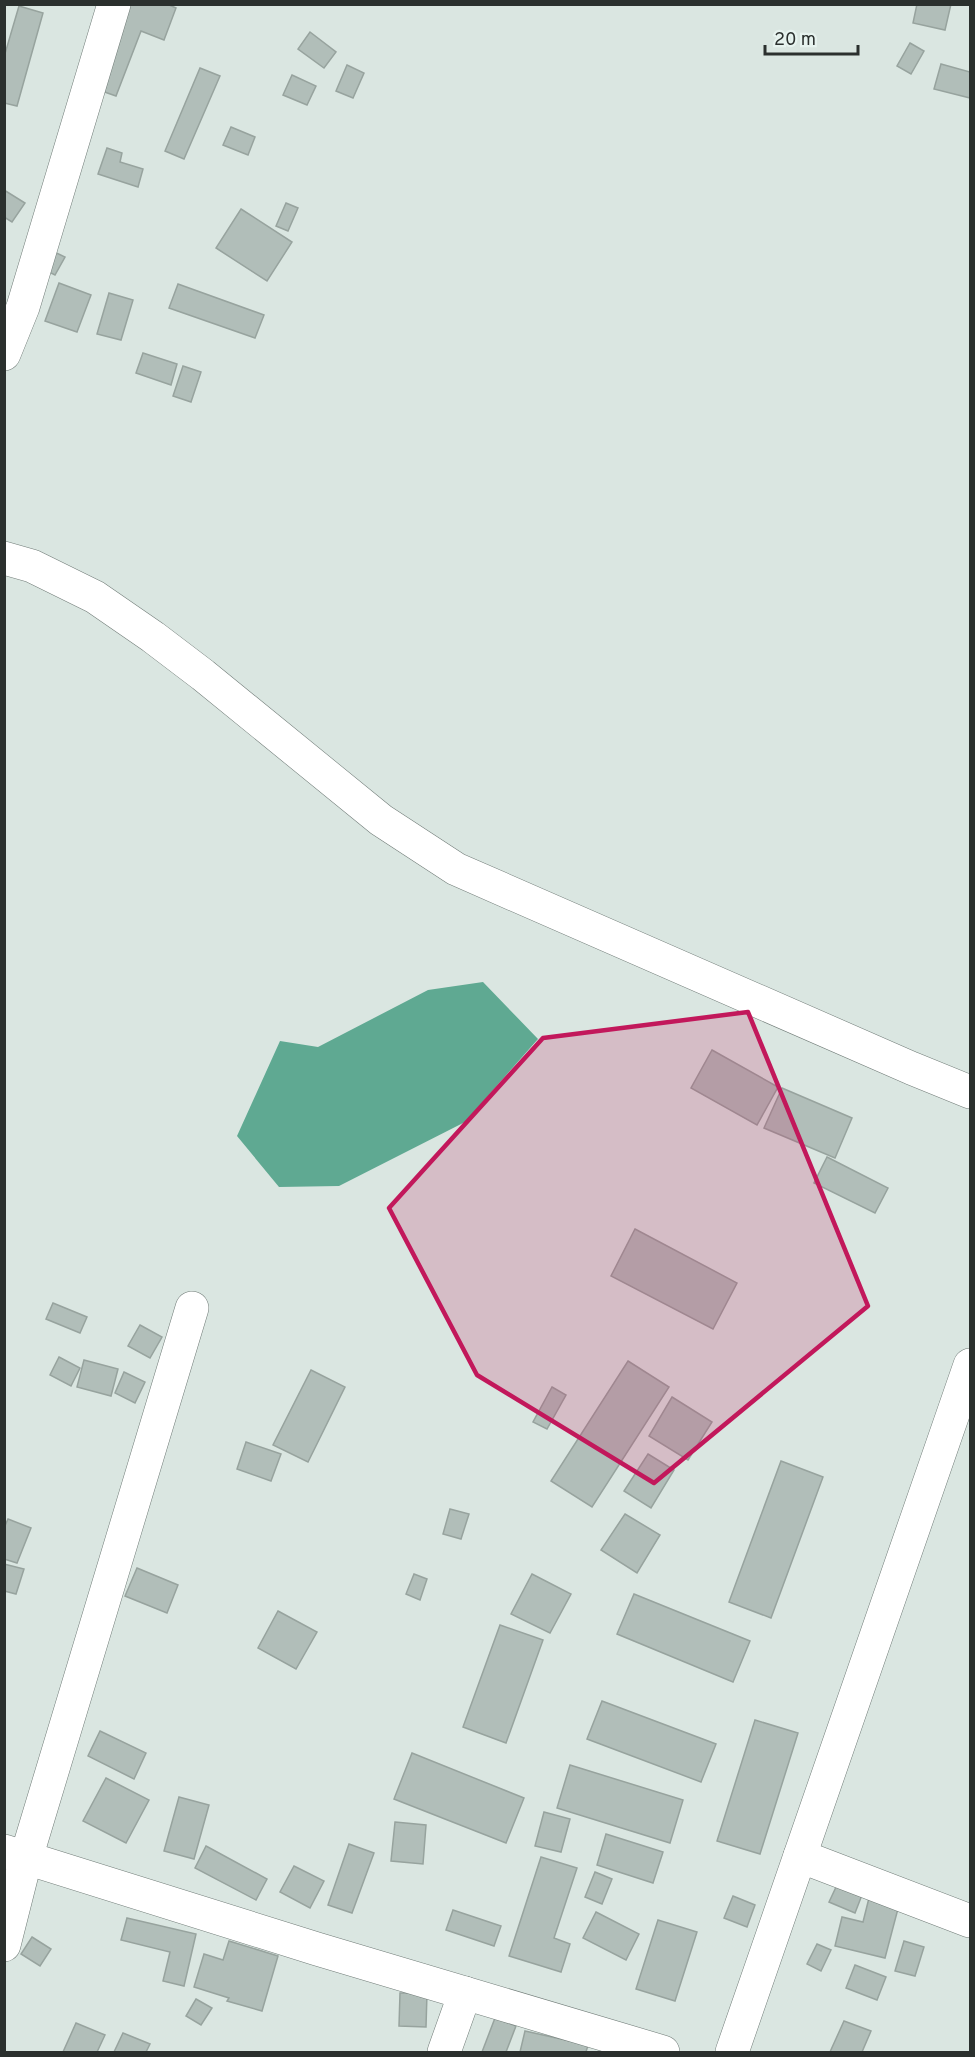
<svg xmlns="http://www.w3.org/2000/svg" width="975" height="2057" viewBox="0 0 975 2057" font-family="Overpass,sans-serif">
  <rect width="100%" height="100%" fill="#dae6e1"/>
  <path fill="#5fa992" d="M483 982 538 1039 465 1122 339 1186 279 1187 237 1136 280 1041 318 1047 428 990Z"/>
  <g fill="#b1beb9" stroke="#97a39e" stroke-width="1.5">
    <path d="M129 4H167L176 8 164 40 141 31 116 96 96 89Z"/>
    <path d="M917 4H951L945 30 913 23Z"/>
    <path d="M19 6 43 13 17 106 4 103V57Z"/>
    <path d="M310 32 336 52 324 68 298 49Z"/>
    <path d="M910 43 924 51 911 74 897 66Z"/>
    <path d="M941 64 970 72V98L934 89Z"/>
    <path d="M347 65 364 73 353 98 336 91Z"/>
    <path d="M200 68 220 76 184 159 165 151Z"/>
    <path d="M292 75 316 86 307 105 283 95Z"/>
    <path d="M231 127 255 137 248 155 223 145Z"/>
    <path d="M107 148 122 153 120 162 143 169 138 187 98 174Z"/>
    <path d="M4 190 25 203 12 222 4 217Z"/>
    <path d="M286 203 298 208 288 231 276 226Z"/>
    <path d="M241 209 292 242 267 281 216 248Z"/>
    <path d="M48 249 65 257 55 275 39 267Z"/>
    <path d="M59 283 91 295 77 332 45 321Z"/>
    <path d="M178 284 264 315 255 338 169 308Z"/>
    <path d="M109 293 133 300 121 340 97 334Z"/>
    <path d="M143 353 177 364 171 385 136 373Z"/>
    <path d="M183 366 201 372 191 402 173 396Z"/>
    <path d="M712 1050 778 1087 757 1125 691 1088Z"/>
    <path d="M782 1088 852 1118 835 1158 764 1128Z"/>
    <path d="M827 1157 888 1188 875 1213 814 1183Z"/>
    <path d="M635 1229 737 1283 713 1329 611 1276Z"/>
    <path d="M53 1303 87 1317 80 1333 46 1319Z"/>
    <path d="M140 1325 162 1337 150 1358 128 1346Z"/>
    <path d="M59 1357 80 1368 71 1386 50 1375Z"/>
    <path d="M84 1360 118 1369 111 1396 77 1387Z"/>
    <path d="M628 1361 669 1387 592 1507 551 1481Z"/>
    <path d="M311 1370 345 1387 308 1462 273 1445Z"/>
    <path d="M124 1372 145 1382 135 1403 115 1393Z"/>
    <path d="M552 1387 566 1395 547 1429 533 1422Z"/>
    <path d="M672 1397 712 1422 688 1460 649 1436Z"/>
    <path d="M246 1442 281 1454 271 1481 237 1469Z"/>
    <path d="M648 1454 674 1470 651 1508 624 1491Z"/>
    <path d="M781 1461 823 1477 771 1618 729 1602Z"/>
    <path d="M450 1509 469 1514 461 1539 443 1534Z"/>
    <path d="M625 1514 660 1535 637 1573 601 1550Z"/>
    <path d="M8 1519 31 1528 17 1563 4 1559V1528Z"/>
    <path d="M4 1564 24 1569 16 1594 4 1591Z"/>
    <path d="M137 1568 178 1585 167 1613 125 1596Z"/>
    <path d="M414 1574 427 1579 420 1600 406 1594Z"/>
    <path d="M532 1574 571 1594 550 1633 511 1614Z"/>
    <path d="M634 1594 750 1641 733 1682 617 1634Z"/>
    <path d="M278 1611 317 1632 296 1669 258 1648Z"/>
    <path d="M500 1625 543 1640 506 1743 463 1727Z"/>
    <path d="M602 1701 716 1744 701 1782 587 1739Z"/>
    <path d="M755 1720 798 1733 760 1854 717 1841Z"/>
    <path d="M100 1731 146 1753 134 1779 88 1756Z"/>
    <path d="M412 1753 524 1798 506 1843 394 1799Z"/>
    <path d="M570 1765 683 1800 670 1843 557 1808Z"/>
    <path d="M106 1778 149 1800 126 1843 83 1821Z"/>
    <path d="M179 1797 209 1805 194 1859 164 1851Z"/>
    <path d="M544 1812 570 1819 561 1852 535 1846Z"/>
    <path d="M395 1822 426 1825 423 1864 391 1861Z"/>
    <path d="M606 1834 663 1852 653 1883 597 1865Z"/>
    <path d="M349 1844 374 1853 352 1913 328 1905Z"/>
    <path d="M206 1846 267 1879 256 1900 195 1868Z"/>
    <path d="M541 1857 577 1868 554 1938 570 1944 561 1972 509 1956Z"/>
    <path d="M294 1866 324 1881 310 1908 280 1892Z"/>
    <path d="M595 1872 612 1879 602 1904 585 1897Z"/>
    <path d="M837 1885 862 1895 855 1913 829 1902Z"/>
    <path d="M870 1894 900 1901 885 1958 835 1946 842 1917 863 1922Z"/>
    <path d="M733 1896 755 1905 747 1927 724 1918Z"/>
    <path d="M453 1910 501 1926 494 1946 446 1930Z"/>
    <path d="M596 1912 639 1934 626 1960 583 1938Z"/>
    <path d="M127 1918 196 1934 184 1986 163 1981 170 1952 121 1940Z"/>
    <path d="M658 1920 697 1932 675 2001 636 1989Z"/>
    <path d="M32 1937 51 1949 40 1966 21 1954Z"/>
    <path d="M229 1941 278 1956 262 2011 227 2001 229 1998 194 1987 204 1954 223 1960Z"/>
    <path d="M904 1941 924 1947 915 1976 895 1971Z"/>
    <path d="M817 1944 831 1950 821 1971 807 1964Z"/>
    <path d="M855 1965 886 1977 877 2000 846 1988Z"/>
    <path d="M400 1993H427L426 2027 399 2026Z"/>
    <path d="M196 1999 212 2008 201 2025 186 2016Z"/>
    <path d="M495 2018 516 2026 506 2052H482Z"/>
    <path d="M844 2021 871 2031 862 2052H830Z"/>
    <path d="M76 2023 105 2035 97 2052H63Z"/>
    <path d="M525 2031 588 2045 586 2052H520Z"/>
    <path d="M123 2033 150 2044 146 2052H114Z"/>
  </g>
  <g fill="none" stroke-linecap="round" stroke-linejoin="round">
    <defs>
      <g id="minor">
        <path d="M4 354 23 307 114 4"/>
        <path d="M4 558 32 566 95 597 153 637 203 675 381 820 456 869 911 1068 970 1092"/>
        <path d="M4 1851 317 1949 663 2052"/>
        <path d="M800 1856 970 1921"/>
        <path d="M4 1945 26 1858 192 1308"/>
        <path d="M444 2052 465 1993"/>
        <path d="M732 2052 970 1365"/>
      </g>
    </defs>
    <use href="#minor" stroke="#717c78" stroke-width="34"/>
    <use href="#minor" stroke="#fff" stroke-width="33"/>
  </g>
  <path fill="#c2185b" fill-opacity="0.2" stroke="#c2185b" stroke-width="4.5" stroke-linejoin="round" d="M748 1012 868 1306 654 1483 477 1375 389 1208 543 1038Z"/>
  <rect width="975" height="2057" fill="none" stroke="#2b302e" stroke-width="12"/>
  <path d="M765 45v9h93v-9" fill="none" stroke="#2b302e" stroke-width="3"/>
  <text x="774" y="45" font-size="18" fill="#2b302e" stroke="#e7f3ef" stroke-width="4.5" paint-order="stroke">20 m</text>
</svg>
